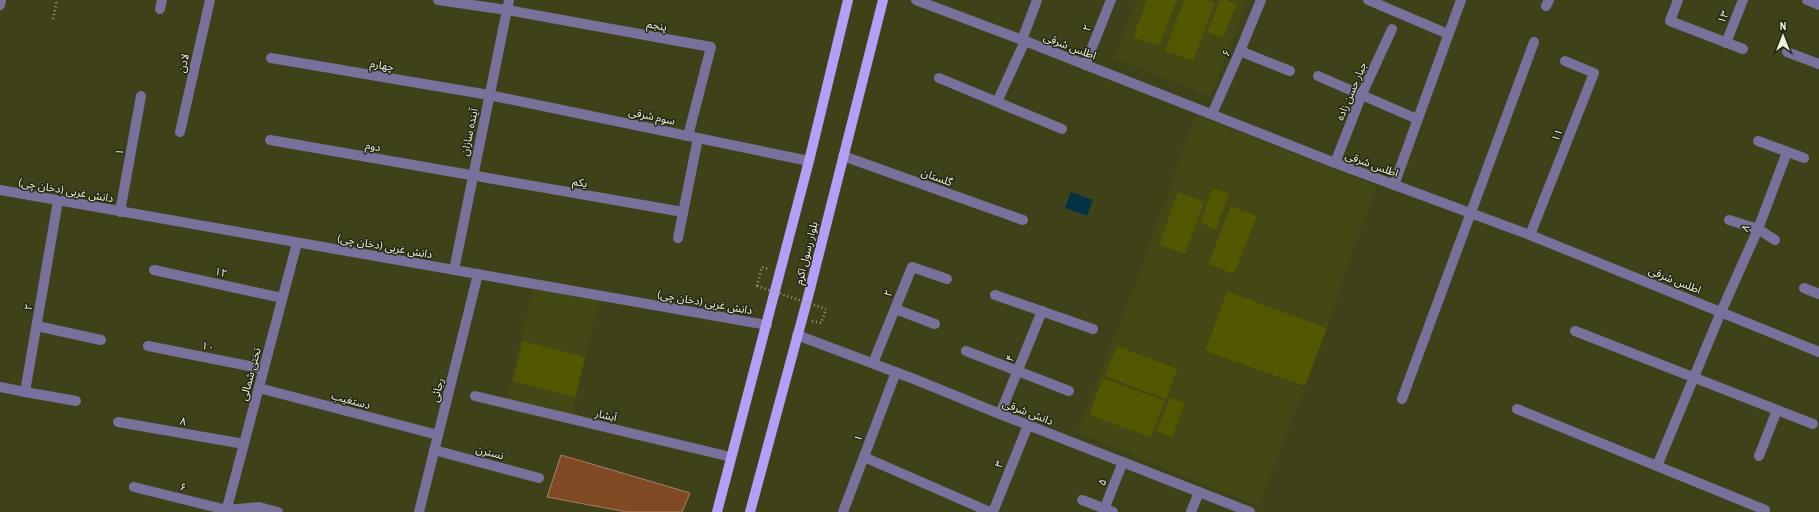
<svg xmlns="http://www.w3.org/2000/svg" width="1819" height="512" viewBox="0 0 1819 512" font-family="'Archivo Narrow','Noto Sans Arabic',sans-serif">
  <rect width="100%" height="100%" fill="#3f4219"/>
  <g fill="#444815">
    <path d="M1137 0H1247L1211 96 1114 58Z"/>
    <path d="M1196 115 1376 186 1327 328 1227 291 1205 351 1305 386 1259 506 1077 432 1131 295Z"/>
    <path d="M533 289 599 301 571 419 505 403Z"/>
  </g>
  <g fill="#525700">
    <path d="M1147 0H1177L1159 46 1133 37Z"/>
    <path d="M1184 0H1206L1215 3 1193 61 1165 51Z"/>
    <path d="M1220 0H1226L1237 4 1223 38 1207 32Z"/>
    <path d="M1213 188 1229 194 1216 229 1200 223Z"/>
    <path d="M1178 192 1204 202 1185 254 1159 245Z"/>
    <path d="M1231 206 1257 216 1234 274 1208 264Z"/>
    <path d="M1227 291 1327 328 1305 386 1205 351Z"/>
    <path d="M523 341 585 357 575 397 513 381Z"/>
    <path d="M1117 346 1177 369 1166 399 1105 376Z"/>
    <path d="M1103 378 1165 401 1151 437 1089 415Z"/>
    <path d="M1170 398 1185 403 1172 437 1157 431Z"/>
  </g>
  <path fill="#033247" d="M1071 192 1093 200 1087 216 1065 208Z"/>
  <path fill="#7f4924" stroke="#a88067" d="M561 455 690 493 682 512H627L547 497Z"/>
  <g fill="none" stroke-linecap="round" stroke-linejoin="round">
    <g stroke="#9ea181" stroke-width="2.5" stroke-dasharray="1 3" stroke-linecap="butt">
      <path d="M53 19 57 0"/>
      <path d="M757 286 762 267 769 269"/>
      <path d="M812 321 821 323 826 309"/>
    </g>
    <g stroke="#79709c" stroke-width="10">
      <path d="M438 0 507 10 711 47 688 136"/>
      <path d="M916 0 1025 41 1335 163 1530 235 1819 352"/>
      <path d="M1368 0 1448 34"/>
      <path d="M1678 0 1670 21 1743 49"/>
      <path d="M1807 0 1819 5"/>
      <path d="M0 5 1 0"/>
      <path d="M1546 6 1549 0"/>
      <path d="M160 9 162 0"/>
      <path d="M1022 40 1037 0"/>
      <path d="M1726 43 1743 0"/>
      <path d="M1240 51 1290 71"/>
      <path d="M1787 52 1819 64"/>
      <path d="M271 58 489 95 809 161"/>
      <path d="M1085 65 1111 0"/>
      <path d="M1318 76 1417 119"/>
      <path d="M939 78 1062 129"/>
      <path d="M997 102 1025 41"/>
      <path d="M1212 114 1240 51 1261 0"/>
      <path d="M180 132 210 0"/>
      <path d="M270 140 683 212"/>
      <path d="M1758 141 1804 158"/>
      <path d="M843 156 1023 220"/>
      <path d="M1335 163 1362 94 1392 29"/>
      <path d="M1394 185 1461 0"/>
      <path d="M0 190 767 325"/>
      <path d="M120 212 141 96"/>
      <path d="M1729 220 1758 229 1775 240"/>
      <path d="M1530 235 1594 73 1565 61"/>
      <path d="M678 238 698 138"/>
      <path d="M154 270 282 298"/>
      <path d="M454 270 509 0"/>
      <path d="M1804 288 1819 294"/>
      <path d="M995 295 1093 329"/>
      <path d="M895 309 935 324"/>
      <path d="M37 326 101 340"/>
      <path d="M1575 331 1813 424"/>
      <path d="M797 335 914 379 1000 414 1250 512"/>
      <path d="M148 346 264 369"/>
      <path d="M966 351 1069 391"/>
      <path d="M873 363 912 267 947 279"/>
      <path d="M0 387 25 392 58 201"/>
      <path d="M259 388 438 435"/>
      <path d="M25 392 76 401"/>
      <path d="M475 396 731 457"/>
      <path d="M1402 399 1534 42"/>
      <path d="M1517 409 1765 510"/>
      <path d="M1000 414 1042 311"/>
      <path d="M118 422 244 444"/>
      <path d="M434 450 539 478"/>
      <path d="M1759 456 1777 410"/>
      <path d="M864 457 990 512"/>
      <path d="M1657 466 1721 312 1758 229 1787 152"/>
      <path d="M134 487 227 510 259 507 278 512"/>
      <path d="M1082 500 1113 512"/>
      <path d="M226 512 297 243"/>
      <path d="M419 512 478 274"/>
      <path d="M843 512 896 372"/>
      <path d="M993 512 1028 425"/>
      <path d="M1103 512 1123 462"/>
      <path d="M1191 512 1199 492"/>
    </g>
    <g stroke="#b39ff8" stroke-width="10">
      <path d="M717 512 809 161 848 0"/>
      <path d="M750 512 808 297 883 0"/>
    </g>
    <path stroke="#9ea181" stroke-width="2.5" stroke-dasharray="1 3" stroke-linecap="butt" d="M757 286 826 309"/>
  </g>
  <g text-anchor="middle" stroke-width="3" stroke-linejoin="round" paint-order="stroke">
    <g font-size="11" fill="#eef2da" stroke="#252715">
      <text transform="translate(1723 17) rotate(-68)" y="4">۱۳</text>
      <text transform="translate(657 25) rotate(10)" y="4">پنجم</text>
      <text transform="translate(1087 28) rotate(-69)" y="4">۲</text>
      <text transform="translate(1070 46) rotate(21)" y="4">اطلس شرقی</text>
      <text transform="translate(1226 53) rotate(-66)" y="4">۶</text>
      <text transform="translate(183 63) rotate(-77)" y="4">لادن</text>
      <text transform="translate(382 65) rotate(9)" y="4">چهارم</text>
      <text transform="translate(1351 91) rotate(-67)" y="4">جبار حسن زاده</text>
      <text transform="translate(652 116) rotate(12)" y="4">سوم شرقی</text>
      <text transform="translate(469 132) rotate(-78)" y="4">آینده سازان</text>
      <text transform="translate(1557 135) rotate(-68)" y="4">۱۱</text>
      <text transform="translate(373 146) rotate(10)" y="4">دوم</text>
      <text transform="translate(119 152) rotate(-80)" y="4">۱</text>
      <text transform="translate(1372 164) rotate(20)" y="4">اطلس شرقی</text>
      <text transform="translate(937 177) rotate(20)" y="4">گلستان</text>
      <text transform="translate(580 182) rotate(10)" y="4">یکم</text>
      <text transform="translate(66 190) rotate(10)" y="4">دانش غربی (دخان چی)</text>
      <text transform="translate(1745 228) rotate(-67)" y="4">۸</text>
      <text transform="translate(385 246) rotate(10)" y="4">دانش غربی (دخان چی)</text>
      <text transform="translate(806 253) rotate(-76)" y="4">بلوار رسول اکرم</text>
      <text transform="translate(221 272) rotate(12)" y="4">۱۲</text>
      <text transform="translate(1675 280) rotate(22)" y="4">اطلس شرقی</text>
      <text transform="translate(888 293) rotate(-68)" y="4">۲</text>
      <text transform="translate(705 302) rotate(10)" y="4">دانش غربی (دخان چی)</text>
      <text transform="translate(28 307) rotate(-80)" y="4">۲</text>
      <text transform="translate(208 346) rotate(11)" y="4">۱۰</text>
      <text transform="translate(1010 358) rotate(-68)" y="4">۴</text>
      <text transform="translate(250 374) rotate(-75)" y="4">تختی شمالی</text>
      <text transform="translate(437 390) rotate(-76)" y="4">رجائی</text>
      <text transform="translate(351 400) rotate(15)" y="4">دستغیب</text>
      <text transform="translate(1028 412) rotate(21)" y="4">دانش شرقی</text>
      <text transform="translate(606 415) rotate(13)" y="4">آبشار</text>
      <text transform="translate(183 421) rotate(10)" y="4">۸</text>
      <text transform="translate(858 438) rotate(-69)" y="4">۱</text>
      <text transform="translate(490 452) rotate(15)" y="4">نسترن</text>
      <text transform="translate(999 464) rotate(-68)" y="4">۳</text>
      <text transform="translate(1102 482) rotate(-68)" y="4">۵</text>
      <text transform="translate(183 487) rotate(14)" y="4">۶</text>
    </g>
  </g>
  <g transform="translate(1783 36)" stroke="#252715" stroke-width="3" paint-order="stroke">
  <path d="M0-3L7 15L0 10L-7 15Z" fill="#eef2da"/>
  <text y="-6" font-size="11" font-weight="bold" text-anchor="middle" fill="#eef2da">N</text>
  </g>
</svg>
